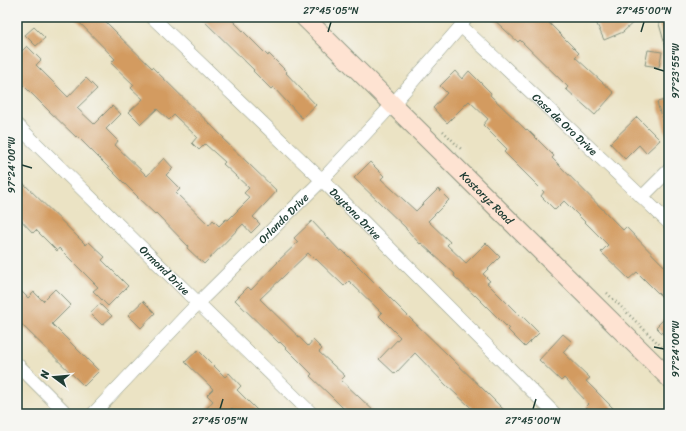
<svg xmlns="http://www.w3.org/2000/svg" width="686" height="431" viewBox="0 0 686 431" font-family="Sriracha,sans-serif">
  <rect width="100%" height="100%" fill="#f6f6f2"/>
  <filter id="ink" filterUnits="userSpaceOnUse"><feTurbulence type="fractalNoise" baseFrequency=".025" numOctaves="2"/><feDisplacementMap in="SourceGraphic" scale="8" xChannelSelector="R" yChannelSelector="G"/><feConvolveMatrix kernelMatrix="1 2 1 2 8 2 1 2 1" color-interpolation-filters="sRGB"/></filter>
  <filter id="wash" filterUnits="userSpaceOnUse"><feTurbulence type="fractalNoise" baseFrequency=".012" numOctaves="4" result="noise"/><feDisplacementMap in="SourceGraphic" scale="16" xChannelSelector="R" yChannelSelector="G"/><feGaussianBlur stdDeviation="0.9" result="paint"/><feColorMatrix in="noise" values="0 0 0 0 0 0 0 0 0 0 0 0 0 0 0 0 0 1.4 0 .05"/><feComposite in="paint" operator="in"/></filter>
  <g filter="url(#wash)">
    <rect width="100%" height="100%" fill="#ebe3c4"/>
    <g id="blocks">
      <g fill="#d39b60">
        <path d="M74 17H101L117 33H116L152 68V67L224 138 223 139 277 191 253 217 260 224 251 233 243 224 204 264 187 248 188 246 156 213 155 214 137 197H138L77 136 76 137 48 110 17 79V56L27 46 41 60 36 65 68 97 86 78 97 89 77 108 94 124 112 106 121 114 106 129 118 141 115 145 147 176 164 158 173 168 166 175 180 189 176 193 209 225 213 220 219 226 226 219 228 220 250 198 244 193 249 188 223 164 225 162 205 144 199 150 192 143 197 137 174 115 169 120 157 109 141 124 129 112 143 99 131 88 134 85 111 63 115 59Z"/>
        <path d="M200 17H229L268 56 269 54 287 72 286 73 316 105 302 118 273 87 271 89 253 71 254 70Z"/>
        <path d="M491 17H555L549 23 579 53 575 57 614 93 595 115 566 89 568 87 520 40 518 42Z"/>
        <path d="M608 17H639L623 32 604 40 596 22Z"/>
        <path d="M657 17H669V47L666 48Z"/>
        <path d="M34 27 45 38 36 46 25 35Z"/>
        <path d="M648 50 662 52 659 67 645 65Z"/>
        <path d="M455 71 462 79 469 71 491 93 490 95 526 130 527 129 554 156 552 158 623 230 626 227 669 271V304L637 272 629 279 601 252 608 245 564 201 555 210 541 196 544 192 504 152 507 149 483 125 488 119 469 101 447 123 433 108 447 93 440 86Z"/>
        <path d="M669 99V134L666 135 657 102Z"/>
        <path d="M637 117 660 140 646 153 639 145 625 159 610 143Z"/>
        <path d="M370 162 384 176 381 179 416 211 438 189 449 200 428 221 450 242 447 245 466 263 486 243 500 257 483 274 490 281 487 283 521 317 522 316 539 333 525 347 508 330 509 329 475 295V296L454 276 455 274 421 243 420 244 406 229V228L354 178Z"/>
        <path d="M17 177 86 245 89 242 105 257 102 260 128 286 108 306 93 291 98 287 59 248 57 251 36 230 33 233 17 216Z"/>
        <path d="M312 221 340 251 342 250 411 319 485 391 508 414H478L446 385 415 353 395 374 379 359 400 337 379 316 382 313 349 281 344 286 316 259 315 260 308 253 260 299 308 346 313 340 322 349 319 352 345 376 341 380 377 414H349L332 397 310 376 312 374 280 342 279 343 235 300 248 287 251 290 278 262H277L298 242 294 238Z"/>
        <path d="M17 287 28 298 34 292 43 301 55 289 71 305 52 324 99 371 84 386 17 320Z"/>
        <path d="M143 301 155 313 141 328 128 315Z"/>
        <path d="M100 304 112 316 102 325 90 313Z"/>
        <path d="M669 314V340L656 327Z"/>
        <path d="M563 334 572 342 563 352 590 378 586 381 613 408 607 414H594L586 407 589 404 564 378 561 381 539 360Z"/>
        <path d="M198 350 225 377 229 373 241 386 237 390 261 414H238L232 408 226 414H212L206 409 213 401 207 395 213 389 185 362Z"/>
      </g>
    </g>
  </g>
  <g filter="url(#ink)">
    <use href="#blocks" fill-opacity="0" stroke="#85907c" stroke-width="1"/>
    <g fill="none" stroke-linecap="round" stroke-linejoin="round">
      <defs>
        <g id="minor">
          <path id="s1" d="M152 17 322 180 555 414"/>
          <path id="s2" d="M461 26 642 197 669 223"/>
          <path id="s3" d="M17 125 198 303 312 414"/>
          <path d="M642 197 669 170"/>
          <path d="M17 364 67 414"/>
          <path id="s4" d="M93 414 198 303 322 180 393 104 461 26 466 17"/>
        </g>
        <g id="secondary">
          <path id="s5" d="M304 17 669 378"/>
        </g>
      </defs>
      <use href="#minor" stroke="#85907c" stroke-width="14"/>
      <use href="#secondary" stroke="#85907c" stroke-width="20"/>
      <g stroke="#85907c" stroke-width="2.5" stroke-dasharray="1 3" stroke-linecap="butt">
        <path d="M443 131 462 150"/>
        <path d="M607 293 669 354"/>
      </g>
      <use href="#minor" stroke="#fff" stroke-width="13"/>
      <use href="#secondary" stroke="#fee3d2" stroke-width="18"/>
    </g>
  </g>
  <path fill="none" stroke="#1f3d34" stroke-width="1.5" d="M328 32 331 22M641 32 644 22M654 68 664 71M22 165 32 168M654 347 664 349M220 409 223 399M533 409 536 399"/>
  <g text-anchor="middle" stroke-width="3" stroke-linejoin="round" paint-order="stroke">
    <g font-size="11" fill="#1f3d34" stroke="#f6f6f2">
      <text dy="4" stroke="none"><textPath href="#s2" startOffset="143">Casa de Oro Drive</textPath></text>
      <text dy="4" stroke="none"><textPath href="#s5" startOffset="257">Kostoryz Road</textPath></text>
      <text dy="4" stroke="none"><textPath href="#s1" startOffset="283">Daytona Drive</textPath></text>
      <text dy="4" stroke="none"><textPath href="#s4" startOffset="273">Orlando Drive</textPath></text>
      <text dy="4" stroke="none"><textPath href="#s3" startOffset="207">Ormond Drive</textPath></text>
    </g>
  </g>
  <rect width="686" height="431" fill="none" stroke="#f6f6f2" stroke-width="44"/>
  <g transform="translate(54 377) rotate(286)" stroke="#f6f6f2" stroke-width="3" paint-order="stroke">
  <path d="M0-3L7 15L0 10L-7 15Z" fill="#1f3d34"/>
  <text y="-6" font-size="11" font-weight="bold" text-anchor="middle" fill="#1f3d34">N</text>
  </g>
  <rect x="22" y="22" width="642" height="387" fill="none" stroke="#1f3d34" stroke-width="1.5"/>
  <g font-size="10" text-anchor="middle" fill="#1f3d34">
    <text x="331" y="14">27°45'05"N</text>
    <text x="644" y="14">27°45'00"N</text>
    <text transform="translate(675 71) rotate(-90)" y="4">97°23'55"W</text>
    <text transform="translate(11 165) rotate(-90)" y="4">97°24'00"W</text>
    <text transform="translate(675 349) rotate(-90)" y="4">97°24'00"W</text>
    <text x="220" y="424">27°45'05"N</text>
    <text x="533" y="424">27°45'00"N</text>
  </g>
</svg>
